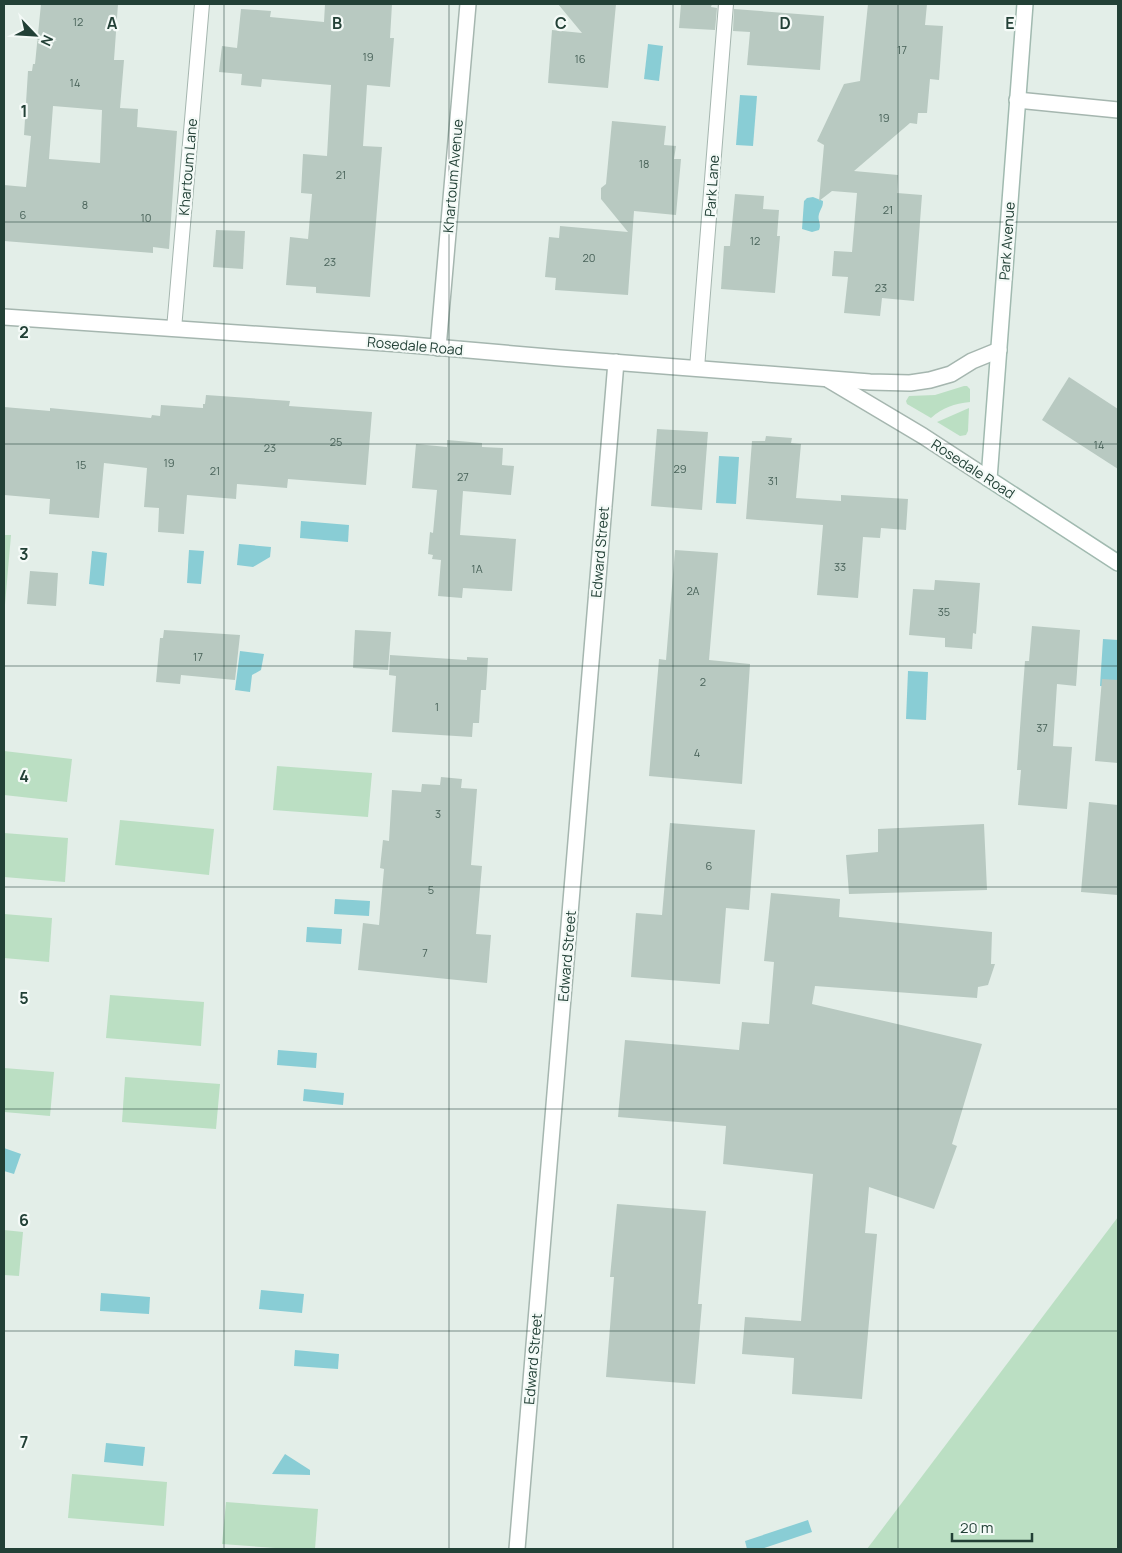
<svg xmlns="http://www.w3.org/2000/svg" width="1122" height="1553" viewBox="0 0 1122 1553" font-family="Manrope,sans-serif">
  <rect width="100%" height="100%" fill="#e3eee8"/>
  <g fill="#bbdfc3">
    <path d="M964 386H967L970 389V402C954 404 943 407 931 418L907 404 906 401 909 396 935 395Z"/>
    <path d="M969 408 968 431 966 435 960 436 937 422Z"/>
    <path d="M4 535H11L4 616Z"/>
    <path d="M4 751 72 759 67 802 4 795Z"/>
    <path d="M277 766 372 773 368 817 273 810Z"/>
    <path d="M120 820 214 829 209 875 115 865Z"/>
    <path d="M4 833 68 838 65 882 4 877Z"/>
    <path d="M4 914 52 918 49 962 4 958Z"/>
    <path d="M110 995 204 1002 201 1046 106 1038Z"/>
    <path d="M4 1068 54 1072 50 1116 4 1112Z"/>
    <path d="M125 1077 220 1084 216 1129 122 1122Z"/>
    <path d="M1118 1217V1549H867Z"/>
    <path d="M4 1230 23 1232 19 1276 4 1275Z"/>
    <path d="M72 1474 167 1482 164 1526 68 1518Z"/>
    <path d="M226 1502 318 1509 315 1549H289L222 1544Z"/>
  </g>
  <g fill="#89cdd5">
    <path d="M648 44 663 46 659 81 644 79Z"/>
    <path d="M740 95 757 96 753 146 736 145Z"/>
    <path d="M813 197 823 201C823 207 821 208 819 214 817 220 822 224 819 230L812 232 802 229 804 201 807 198Z"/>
    <path d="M719 456 739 457 736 504 716 503Z"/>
    <path d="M301 521 349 525 348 542 300 538Z"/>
    <path d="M239 544 271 547 270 557 253 567 237 565Z"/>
    <path d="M189 550 204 551 201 584 187 583Z"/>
    <path d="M92 551 107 553 104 586 89 584Z"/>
    <path d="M1103 639 1118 640V687L1100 686Z"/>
    <path d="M240 651 264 654 261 670 252 675 250 692 235 690Z"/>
    <path d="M908 671 928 672 926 720 906 719Z"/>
    <path d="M335 899 370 901 369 916 334 914Z"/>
    <path d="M307 927 342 929 341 944 306 942Z"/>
    <path d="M278 1050 317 1053 316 1068 277 1065Z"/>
    <path d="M304 1089 344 1093 343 1105 303 1101Z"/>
    <path d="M4 1148 21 1154 14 1174 4 1171Z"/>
    <path d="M261 1290 304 1294 302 1313 259 1309Z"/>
    <path d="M101 1293 150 1297 149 1314 100 1311Z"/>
    <path d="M295 1350 339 1354 338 1369 294 1366Z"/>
    <path d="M106 1443 145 1447 143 1466 104 1462Z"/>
    <path d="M285 1454 310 1470V1475L272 1474Z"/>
    <path d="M808 1520 812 1532 761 1549H747L745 1541Z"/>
  </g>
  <g fill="#b8c9c1" fill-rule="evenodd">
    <path d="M41 4H118L114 60H124L120 108 138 109 137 127 177 131 169 249 153 247V253L4 241V185L26 187 31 136 24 135 28 71H32L33 64H35ZM53 106 102 110 100 163 49 159Z"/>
    <path d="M325 4H392L390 38H394L390 87 367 85 363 146 382 147 370 297 316 293V287L286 285 290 237 308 239 312 194 301 193 303 154 327 156 331 85 262 79 261 87 241 85 242 74 219 72 222 46 237 48 241 9 271 11 270 17 324 22Z"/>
    <path d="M558 4H616L608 88 548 83 552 30 582 33Z"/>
    <path d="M681 4H712L711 7 717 8 715 30 679 28Z"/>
    <path d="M868 4H927L925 25 943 26 939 80 930 79 927 113H918L917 124 910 123 854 171 898 175 897 193 922 195 914 301 882 298 880 316 844 313 848 277 832 276 834 251 852 252 857 193 832 191 819 201 824 145 817 141 844 84 860 81Z"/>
    <path d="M734 9 824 16 820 70 747 65 750 32 733 31Z"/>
    <path d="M612 121 666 126 664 145 676 146 674 159H681L676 215 634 211 628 295 555 290 556 278 545 277 549 237 559 238 560 226 628 232 601 199V188L606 184Z"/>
    <path d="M735 194 764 196 763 209 779 210 777 236H780L775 293 721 289 724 246H730Z"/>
    <path d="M216 230 245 231 243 269 213 267Z"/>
    <path d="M1069 377 1118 409V469L1042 420Z"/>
    <path d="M206 395 290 401 289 406 372 412 366 485 288 479 287 488 237 484 236 499 187 495 184 534 158 532 159 508 144 507 147 468 104 463 99 518 49 514 50 499 4 495V407L50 411V408L151 418 152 415 160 416 161 405 203 408V404H205Z"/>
    <path d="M657 429 708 432 702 510 651 506Z"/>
    <path d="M766 436 792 438 791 443 801 444 796 498 841 501V495L908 499 906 530 881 528 880 538 863 537 858 598 817 595 823 525 746 519 752 441H765Z"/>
    <path d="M447 440 482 443V447L503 448 502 465 514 466 511 495 463 491 460 535 516 539 512 591 463 588 462 598 438 596 441 560 432 559 433 555 428 554 430 532 433 533 437 490 412 488 416 444 447 447Z"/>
    <path d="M675 550 718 553 709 660 750 664 742 784 649 776 659 659 666 660Z"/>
    <path d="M30 571 58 573 56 606 27 604Z"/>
    <path d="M935 580 980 583 976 634 973 633 972 649 945 647V638L909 635 913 589 934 590Z"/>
    <path d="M1032 626 1080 630 1076 686 1057 684 1053 746 1072 747 1067 809 1018 805 1021 770H1017L1022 700 1025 661H1029Z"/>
    <path d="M164 630 240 635 235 680 181 675 180 684 156 682 160 638H163Z"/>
    <path d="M355 630 391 632 388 670 353 668Z"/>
    <path d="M390 655 467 660V657L488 658 486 690H481L479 723H473L472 737 392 732 396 676 389 675Z"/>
    <path d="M1102 679 1118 680V763L1095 761Z"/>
    <path d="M441 777 462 779 461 788 477 789 471 865 482 866 476 934 491 935 487 983 358 970 363 923 379 925 384 869 380 868 383 840 389 841 392 790 421 792 422 784 440 785Z"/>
    <path d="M1089 802 1118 805V895L1081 892Z"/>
    <path d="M670 823 755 830 749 910 726 908 720 984 631 977 636 913 662 915Z"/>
    <path d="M984 824 987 890 849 894 846 855 878 852V829Z"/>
    <path d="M771 893 840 899 839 917 992 932 991 964H995L988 985 978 987 977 998 815 986 812 1004 982 1044 952 1144 957 1146 934 1209 869 1187 865 1233 877 1234 862 1399 792 1394 794 1358 742 1354 745 1317 801 1321 813 1174 723 1164 726 1126 618 1117 625 1040 739 1050 742 1022 769 1024 774 962 764 961Z"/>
    <path d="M617 1204 706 1211 698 1304H702L695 1384 606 1377 614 1277H610Z"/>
  </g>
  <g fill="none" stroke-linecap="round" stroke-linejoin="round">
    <defs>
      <g id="lane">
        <path d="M174 329 202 4"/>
        <path d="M697 368 726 4"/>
      </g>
      <g id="street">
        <path d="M1017 100 1118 110"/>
        <path d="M4 317 400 344 560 358 870 382 910 383 930 380 951 374 972 361 999 350"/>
        <path d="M438 348 468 4"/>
        <path d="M829 380 923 436 989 479"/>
        <path d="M517 1549 616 362"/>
      </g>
      <path id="secondary" d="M1025 4 989 479 1118 563"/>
    </defs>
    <use href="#lane" stroke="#a5b6af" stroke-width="16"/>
    <use href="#street" stroke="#a5b6af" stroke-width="18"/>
    <use href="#secondary" stroke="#a1bab0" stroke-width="18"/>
    <use href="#lane" stroke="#fff" stroke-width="14"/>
    <use href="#street" stroke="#fff" stroke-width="15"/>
    <use href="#secondary" stroke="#fff" stroke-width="15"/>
  </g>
  <path fill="none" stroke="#224036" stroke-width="1" stroke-opacity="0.55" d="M224 4V1549M449 4V1549M673 4V1549M898 4V1549M4 222H1118M4 444H1118M4 666H1118M4 887H1118M4 1109H1118M4 1331H1118"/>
  <g text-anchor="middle" stroke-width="4.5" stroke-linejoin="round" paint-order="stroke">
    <g font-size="11" fill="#486259">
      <text x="78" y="26">12</text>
      <text x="902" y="54">17</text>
      <text x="368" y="61">19</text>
      <text x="580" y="63">16</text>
      <text x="75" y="87">14</text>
      <text x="884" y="122">19</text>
      <text x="644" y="168">18</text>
      <text x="341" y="179">21</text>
      <text x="85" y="209">8</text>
      <text x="888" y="214">21</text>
      <text x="23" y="219">6</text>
      <text x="146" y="222">10</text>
      <text x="755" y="245">12</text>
      <text x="589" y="262">20</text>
      <text x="330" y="266">23</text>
      <text x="881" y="292">23</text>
      <text x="336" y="446">25</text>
      <text x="1099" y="449">14</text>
      <text x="270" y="452">23</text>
      <text x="169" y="467">19</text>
      <text x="81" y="469">15</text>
      <text x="680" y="473">29</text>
      <text x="215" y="475">21</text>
      <text x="463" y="481">27</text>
      <text x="773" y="485">31</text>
      <text x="840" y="571">33</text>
      <text x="477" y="573">1A</text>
      <text x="693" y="595">2A</text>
      <text x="944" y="616">35</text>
      <text x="198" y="661">17</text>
      <text x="703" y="686">2</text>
      <text x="437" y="711">1</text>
      <text x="1042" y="732">37</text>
      <text x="697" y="757">4</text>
      <text x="438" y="818">3</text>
      <text x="709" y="870">6</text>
      <text x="431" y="894">5</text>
      <text x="425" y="957">7</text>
    </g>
    <g font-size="14" fill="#224036" stroke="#f4faf7">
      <text transform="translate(188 167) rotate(-85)" y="5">Khartoum Lane</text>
      <text transform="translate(453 176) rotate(-85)" y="5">Khartoum Avenue</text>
      <text transform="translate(712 186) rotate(-86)" y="5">Park Lane</text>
      <text transform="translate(1007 241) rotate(-86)" y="5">Park Avenue</text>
      <text transform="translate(415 346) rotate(5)" y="5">Rosedale Road</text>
      <text transform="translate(973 469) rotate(33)" y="5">Rosedale Road</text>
      <text transform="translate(600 552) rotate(-85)" y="5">Edward Street</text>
      <text transform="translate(567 956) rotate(-85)" y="5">Edward Street</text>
      <text transform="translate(533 1359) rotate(-85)" y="5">Edward Street</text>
    </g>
  </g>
  <g font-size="16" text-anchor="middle" font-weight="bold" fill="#224036" stroke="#f4faf7" stroke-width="4.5" stroke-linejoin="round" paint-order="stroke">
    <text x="112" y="29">A</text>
    <text x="337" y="29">B</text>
    <text x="561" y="29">C</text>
    <text x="785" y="29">D</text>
    <text x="1010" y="29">E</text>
    <text x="24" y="117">1</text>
    <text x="24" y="338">2</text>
    <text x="24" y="560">3</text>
    <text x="24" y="782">4</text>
    <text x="24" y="1004">5</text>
    <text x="24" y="1226">6</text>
    <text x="24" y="1448">7</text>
  </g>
  <rect width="1122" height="1553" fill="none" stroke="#224036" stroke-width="10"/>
  <g transform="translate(35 35) rotate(115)" stroke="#f4faf7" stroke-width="4" paint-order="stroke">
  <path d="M0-4L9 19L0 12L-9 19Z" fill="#224036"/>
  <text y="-8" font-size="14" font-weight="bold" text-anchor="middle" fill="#224036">N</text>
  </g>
  <path d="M952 1533v8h80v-8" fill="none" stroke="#224036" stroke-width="2.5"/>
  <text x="960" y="1533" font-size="15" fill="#224036" stroke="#f4faf7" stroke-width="4" paint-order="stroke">20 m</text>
</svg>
